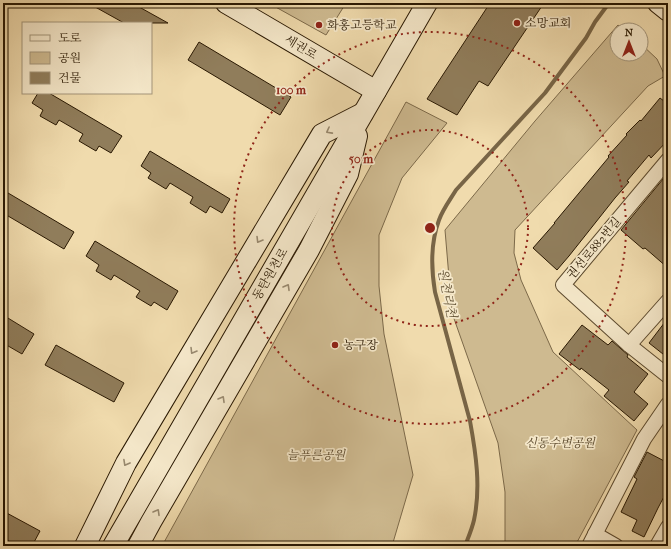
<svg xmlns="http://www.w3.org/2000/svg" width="671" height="549" viewBox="0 0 671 549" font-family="'IM FELL French Canon','Noto Serif KR',serif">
  <rect width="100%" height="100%" fill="#f0dbad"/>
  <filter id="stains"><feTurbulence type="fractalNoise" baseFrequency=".005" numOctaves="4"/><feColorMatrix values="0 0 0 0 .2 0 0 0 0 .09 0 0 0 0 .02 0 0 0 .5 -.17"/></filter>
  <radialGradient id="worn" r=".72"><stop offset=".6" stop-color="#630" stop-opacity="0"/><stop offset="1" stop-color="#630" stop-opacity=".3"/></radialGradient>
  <g fill="#ceba90" stroke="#7c6949">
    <path d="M273 3H346L326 35 272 5Z"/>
    <path d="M618 25 624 30H617V54H641V44L657 59 665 76 648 86 515 230 514 253 521 280 553 352 637 430 575 546H505V492L498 443 452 313 445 230 535 121Z"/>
    <path d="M406 102 447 123 402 178 379 235V286L384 334 413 475 392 546H162Z"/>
  </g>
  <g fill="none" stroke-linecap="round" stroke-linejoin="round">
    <path stroke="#786546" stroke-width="4" d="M465 546C468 538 472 529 474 520 481 487 476 454 470 421L435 292C431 268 430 244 439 220 443 209 450 200 456 190L545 93 586 38 595 22 609 3"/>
  </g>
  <g fill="#907d5b" stroke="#291802">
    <path d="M88 3H132L168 23H124Z"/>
    <path d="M490 3H544L488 86 479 81 457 115 427 99Z"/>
    <path d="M199 42 291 97 280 115 188 60Z"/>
    <path d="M38 93H49L122 136 111 153 99 146 96 151 79 141 83 134 59 120 56 125 40 116 43 110 32 103Z"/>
    <path d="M660 98 668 104V140L651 158 649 155 627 181 629 182 615 198 569 256 557 270 533 248 555 223H554L609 157 608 156 627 135 626 134 640 120 641 121Z"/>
    <path d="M150 151 230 199 222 213 210 206 206 213 190 203 193 197 170 183 166 189 148 178 151 173 141 166Z"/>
    <path d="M668 173V268L645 248 643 249 621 230Z"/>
    <path d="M3 190 74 232 64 249 3 213Z"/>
    <path d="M95 241 178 291 167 310 154 302 151 306 136 297 140 291 114 275 111 280 96 271 99 265 86 256Z"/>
    <path d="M3 315 34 334 22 354 3 343Z"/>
    <path d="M668 318V358L649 343Z"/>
    <path d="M582 325 608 345 612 341 628 355 627 357 648 374 634 392 648 404 634 421 604 396 609 390 581 368 580 370 559 354Z"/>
    <path d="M56 345 124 383 114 402 45 365Z"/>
    <path d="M647 452 668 463V489L658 508 644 537 632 531 637 520 621 512 637 479 634 477Z"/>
    <path d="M3 511 40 531 32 546H18L3 538Z"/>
  </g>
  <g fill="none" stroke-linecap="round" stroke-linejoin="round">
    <defs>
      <g id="street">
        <path d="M668 160 563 285 629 345 668 376"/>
        <path d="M629 345 668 301"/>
        <path d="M595 534 616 546"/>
        <path d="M589 546 644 439 668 404"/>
        <path d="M657 546 668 527"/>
      </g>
      <g id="secondary">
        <path d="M226 3 376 91"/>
        <path d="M658 3 668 11"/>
        <path d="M85 546 126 463 322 134 363 113"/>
        <path d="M113 546 427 3"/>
        <path d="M138 546 151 522 309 250 348 174 357 136"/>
      </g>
    </defs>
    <use href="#street" stroke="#5b492d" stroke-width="16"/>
    <use href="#secondary" stroke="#291802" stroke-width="22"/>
    <use href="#street" stroke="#f5e8ca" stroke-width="14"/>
    <use href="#secondary" stroke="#f5e8ca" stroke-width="20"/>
  </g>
  <defs><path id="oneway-chevron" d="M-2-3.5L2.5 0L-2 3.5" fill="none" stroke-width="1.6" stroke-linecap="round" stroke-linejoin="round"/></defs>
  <g stroke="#998a70">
    <use href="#oneway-chevron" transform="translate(329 131) rotate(152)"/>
    <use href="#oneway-chevron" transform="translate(259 240) rotate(121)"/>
    <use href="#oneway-chevron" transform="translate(287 287) rotate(-60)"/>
    <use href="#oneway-chevron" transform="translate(193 351) rotate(121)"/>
    <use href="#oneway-chevron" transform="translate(222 399) rotate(-60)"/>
    <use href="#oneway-chevron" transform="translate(126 463) rotate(119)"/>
    <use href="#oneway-chevron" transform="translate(157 512) rotate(-60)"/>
  </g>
  <g fill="none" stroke="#8f2418" stroke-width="2" stroke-dasharray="2 4">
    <circle cx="430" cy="228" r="98"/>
    <circle cx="430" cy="228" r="196"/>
  </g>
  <g fill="#8f2418" stroke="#f5e8ca" stroke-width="1.5">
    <circle cx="517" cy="23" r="4"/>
    <circle cx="319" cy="25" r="4"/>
    <circle cx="335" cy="345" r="4"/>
  </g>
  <g text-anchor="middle" stroke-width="3.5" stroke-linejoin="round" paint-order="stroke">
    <g font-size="12" fill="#291802" stroke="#f5e8ca" text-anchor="start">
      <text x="525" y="27">소망교회</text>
      <text x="327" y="29">화홍고등학교</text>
      <text x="343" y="349">농구장</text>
    </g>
    <g font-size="12" fill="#291802" stroke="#f5e8ca">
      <text transform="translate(301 47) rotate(31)" y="4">세권로</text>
      <text transform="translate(594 248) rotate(-50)" y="4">권선로882번길</text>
      <text transform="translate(270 274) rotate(-60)" y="4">동탄원천로</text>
    </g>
    <g font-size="12" font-style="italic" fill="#5b492d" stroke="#f5e8ca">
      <text x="560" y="447">신동수변공원</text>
      <text x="316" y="459">늘푸른공원</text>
    </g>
    <g font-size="13" font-style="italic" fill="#5d4c2f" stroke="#f5e8ca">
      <text transform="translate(448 293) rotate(79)" y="5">원천리천</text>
    </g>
  </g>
  <circle cx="430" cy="228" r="6" fill="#8f2418" stroke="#f5e8ca" stroke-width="2"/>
  <g font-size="12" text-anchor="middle" font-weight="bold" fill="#8f2418" stroke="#f5e8ca" stroke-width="3.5" stroke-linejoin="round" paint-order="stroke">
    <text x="291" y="94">100 m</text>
    <text x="361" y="163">50 m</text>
  </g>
  <rect width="671" height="549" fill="none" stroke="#f0dbad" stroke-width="16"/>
  <rect x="4" y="4" width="663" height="541" fill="none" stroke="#291802" stroke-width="2"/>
  <rect x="8" y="8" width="655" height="533" fill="none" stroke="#291802"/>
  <rect x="22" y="22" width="130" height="72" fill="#f5e8ca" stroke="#a3957a"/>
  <rect x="30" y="35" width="20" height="6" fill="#f5e8ca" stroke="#a3957a"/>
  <text x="58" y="42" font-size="12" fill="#291802">도로</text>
  <rect x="30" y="52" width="20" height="12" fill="#ceba90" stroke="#a3957a"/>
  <text x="58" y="62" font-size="12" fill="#291802">공원</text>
  <rect x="30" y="72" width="20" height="12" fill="#907d5b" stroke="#a3957a"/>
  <text x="58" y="82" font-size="12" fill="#291802">건물</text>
  <g transform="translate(629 42)"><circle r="19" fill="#f5e8ca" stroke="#a3957a"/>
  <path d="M0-3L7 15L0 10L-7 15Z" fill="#8f2418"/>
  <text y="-6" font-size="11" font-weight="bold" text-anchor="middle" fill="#291802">N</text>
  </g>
  <rect width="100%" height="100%" filter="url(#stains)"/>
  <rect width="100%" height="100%" fill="url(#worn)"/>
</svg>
